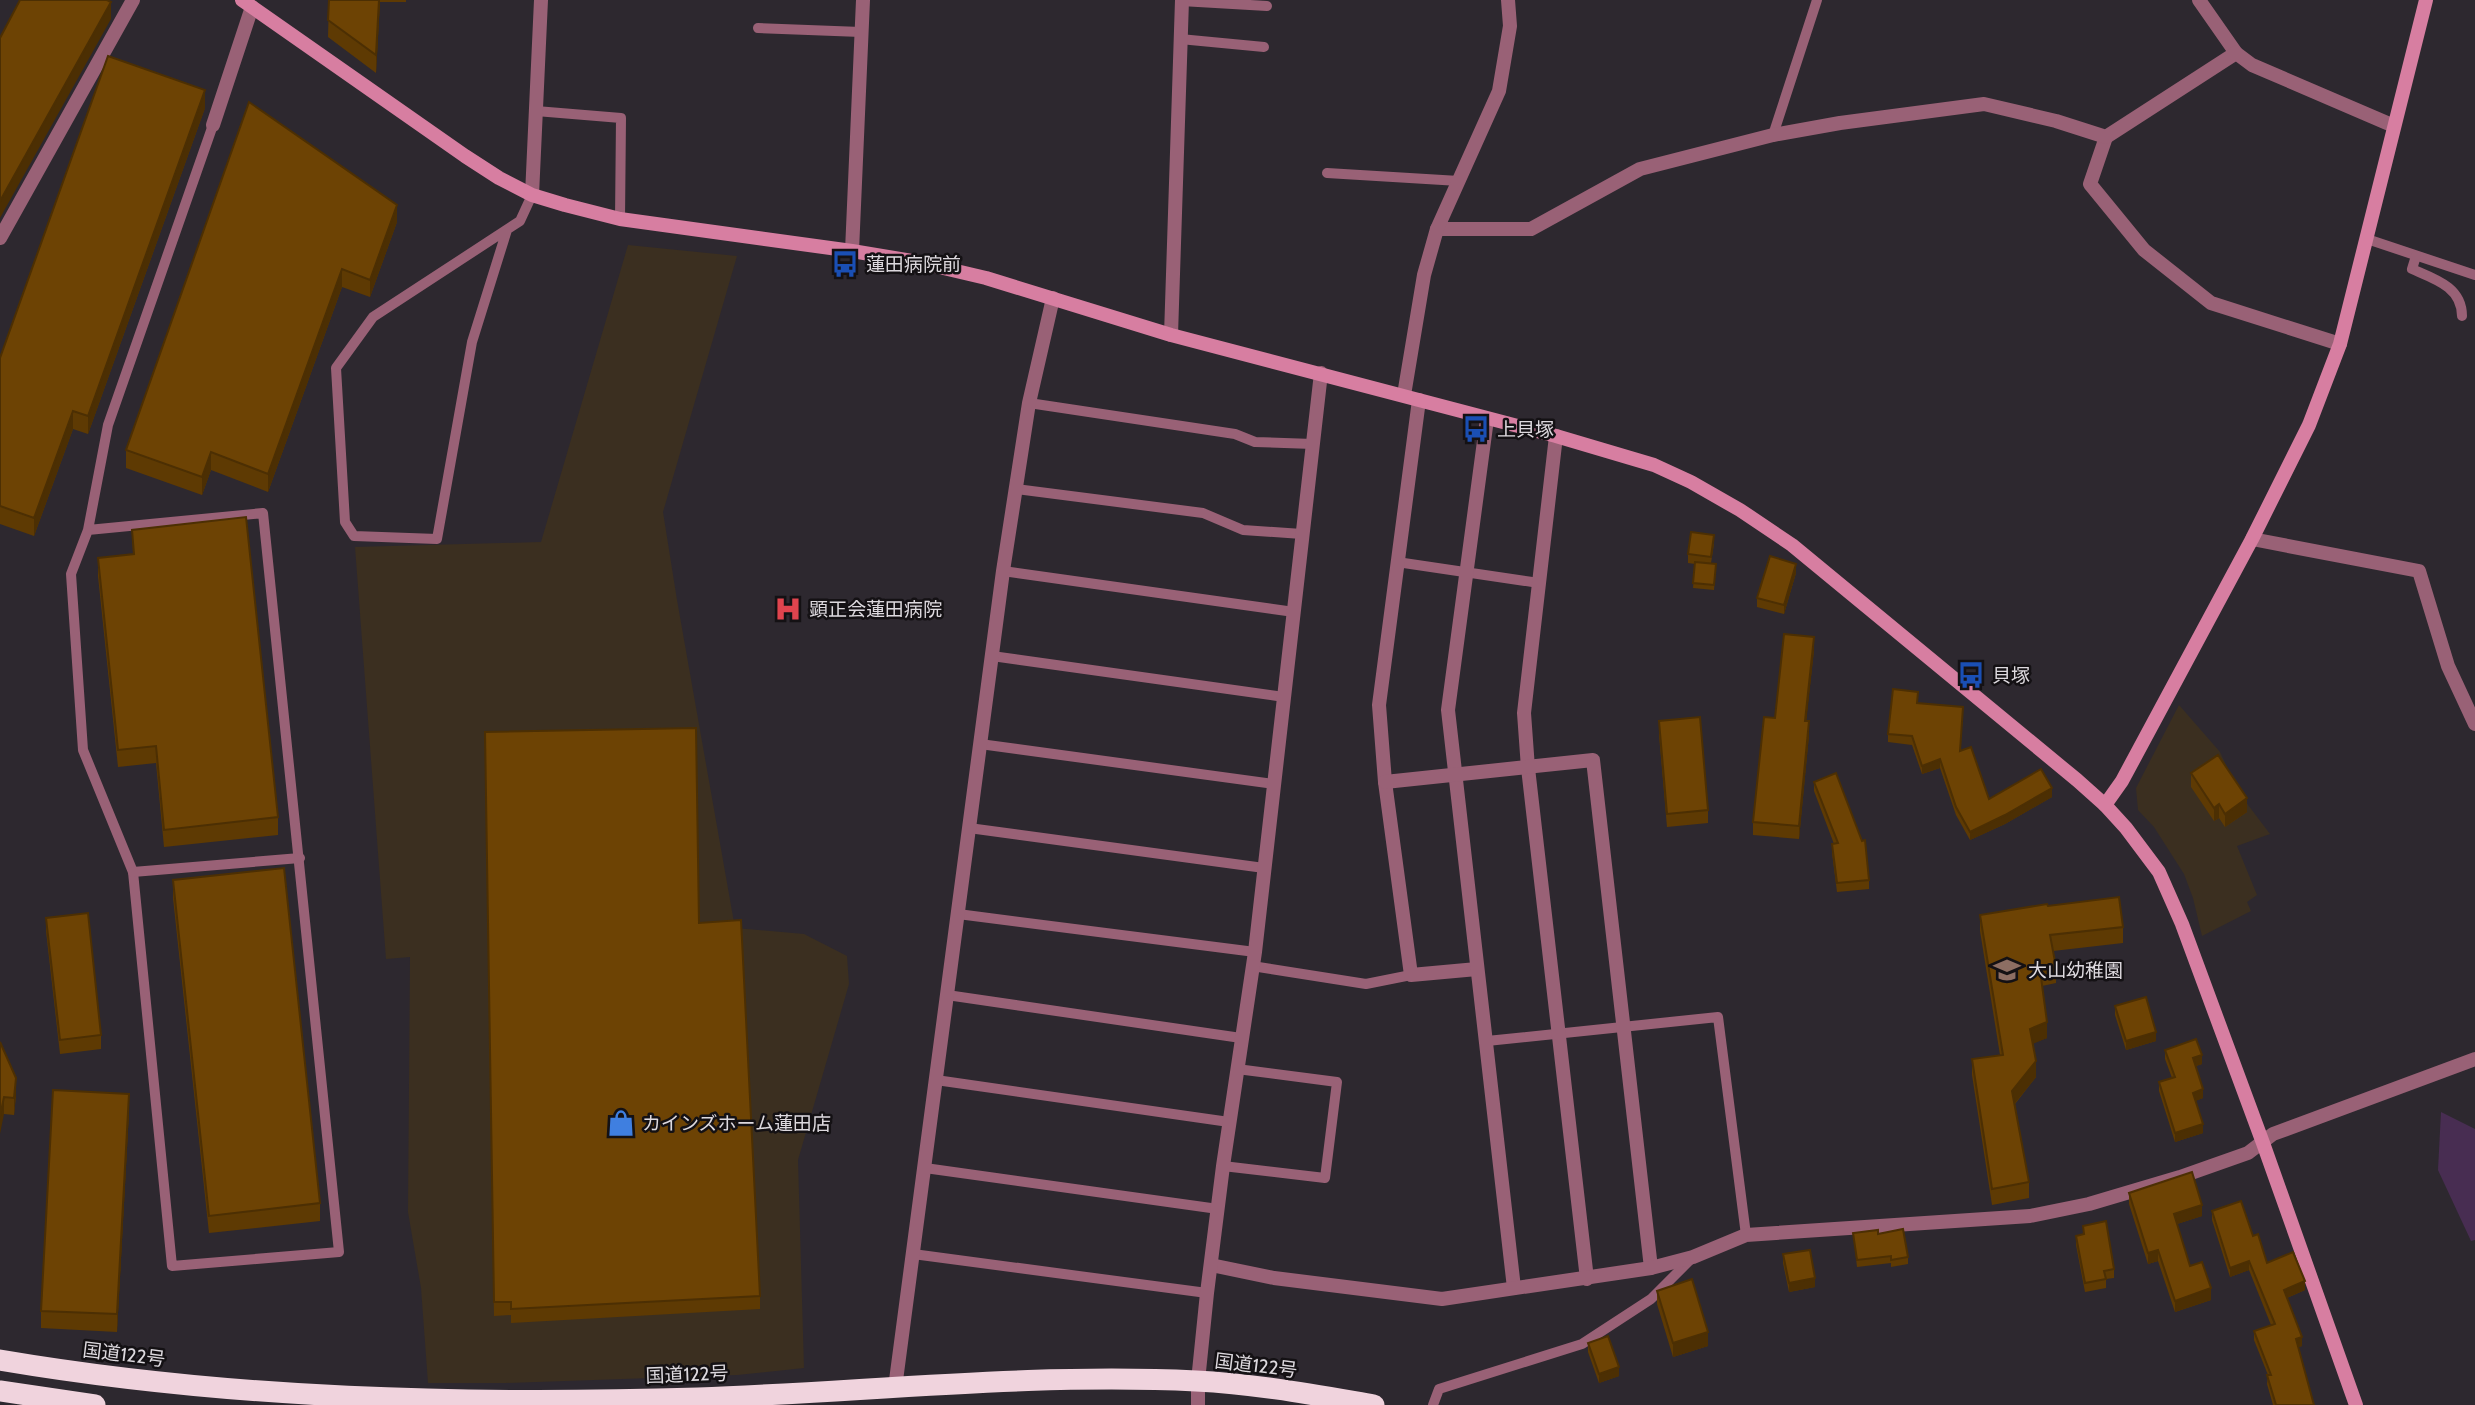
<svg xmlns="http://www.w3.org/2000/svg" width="2475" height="1405" viewBox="0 0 2475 1405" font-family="Cabin,'Noto Sans JP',sans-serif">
  <rect width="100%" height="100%" fill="#2d282f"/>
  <g fill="#3b2f20">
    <path d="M628 245 737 256 663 512 677 600 735 928 804 934 847 956 849 984 798 1160 804 1368 737 1375 505 1383H428L421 1288 408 1212 410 957 386 959 355 547 541 542Z"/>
    <path d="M2179 705 2220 752 2239 793 2270 834 2237 846 2257 895 2247 902 2251 911 2202 936 2193 898 2184 874 2154 827 2138 810 2136 788Z"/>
  </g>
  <path fill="#482d52" d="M2441 1112 2475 1129V1240L2471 1241 2438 1170Z"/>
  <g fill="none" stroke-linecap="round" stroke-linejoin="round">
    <g stroke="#996176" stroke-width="10">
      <path d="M1181 1 1267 6"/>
      <path d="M758 28 861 32"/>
      <path d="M1180 39 1264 47"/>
      <path d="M536 111 621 118 620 219"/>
      <path d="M1773 135 1817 0"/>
      <path d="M1327 173 1459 181"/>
      <path d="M507 230 472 342 437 539 354 536 345 522 336 368 373 317 520 221 532 195"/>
      <path d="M2367 239 2475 275"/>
      <path d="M2416 256 2412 269C2435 279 2462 287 2462 316"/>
      <path d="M1029 403 1235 434 1255 442 1313 444"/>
      <path d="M1016 489 1203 513 1243 530 1302 534"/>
      <path d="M88 530 263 513 339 1252 172 1266 133 872 83 750 71 574 88 530 108 425 213 125"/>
      <path d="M1397 562 1539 583"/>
      <path d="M1003 571 1294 612"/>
      <path d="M992 656 1284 697"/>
      <path d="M980 744 1274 784"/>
      <path d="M969 828 1264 868"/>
      <path d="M133 872 300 858"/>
      <path d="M958 914 1255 952"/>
      <path d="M1252 966 1366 984 1411 975"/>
      <path d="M947 995 1241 1038"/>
      <path d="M1487 1041 1718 1017 1746 1235"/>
      <path d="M936 1080 1229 1122"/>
      <path d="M1223 1166 1325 1178 1337 1082 1237 1069"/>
      <path d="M925 1168 1218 1209"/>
      <path d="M913 1254 1207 1293"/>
      <path d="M1433 1405 1439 1389 1582 1344 1651 1299 1693 1257"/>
    </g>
    <g stroke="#996176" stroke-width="14">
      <path d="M2199 0 2236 53"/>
      <path d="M213 125 252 7"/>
      <path d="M2106 137 2090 184 2144 250 2211 303 2340 344"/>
      <path d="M532 195 541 0"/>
      <path d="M1437 229H1531L1640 169 1773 135 1840 123 1984 104 2056 121 2106 137 2236 53 2252 65 2394 126"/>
      <path d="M0 238 133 0"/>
      <path d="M852 251 863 0"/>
      <path d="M1171 335 1182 0"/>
      <path d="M1404 395 1424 275 1437 229 1499 91 1510 26 1508 0"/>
      <path d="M1419 400 1379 705 1385 782 1411 975 1477 969"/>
      <path d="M1487 419 1448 710 1514 1288"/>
      <path d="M1556 436 1524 713 1528 768 1587 1279"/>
      <path d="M2252 539 2419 571 2448 666 2475 724"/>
      <path d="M1385 782 1593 760 1651 1268"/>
      <path d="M1211 1265 1274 1278 1442 1299 1651 1268 1693 1257 1746 1235 2030 1216 2089 1204 2180 1177 2248 1153 2273 1134 2475 1059"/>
      <path d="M895 1388 1003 571 1029 403 1053 298"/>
      <path d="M1198 1405V1381L1207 1293 1223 1166 1255 952 1321 373"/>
    </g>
    <g stroke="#d77ea1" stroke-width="14">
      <path d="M242 0 465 156 499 178 532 195 565 205 620 219 852 251 918 262 986 278 1171 335 1556 436 1654 465 1691 482 1740 510 1792 545 2077 780 2105 805 2126 828 2159 872 2182 924 2263 1143 2356 1405"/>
      <path d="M2105 805 2122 781 2252 539 2309 425 2340 344 2426 0"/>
    </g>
    <g stroke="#f0d3dd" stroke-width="21">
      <path d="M0 1360C230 1399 465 1405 698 1398 864 1392 1030 1373 1196 1381 1256 1384 1315 1395 1374 1405"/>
      <path d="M0 1391 95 1405"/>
    </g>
  </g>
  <g fill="#5e3a03">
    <path d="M329 0H406V2H380L376 73 328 37Z"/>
    <path d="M205 108 88 434 73 429 34 536 0 524V358Z"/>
    <path d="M397 222 370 297 342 287 268 492 211 470 202 495 126 468V450Z"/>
    <path d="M132 530 278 817V835L164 847 156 763 118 767 98 576V558L133 554Z"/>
    <path d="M1714 544 1711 563 1716 564 1714 590 1693 588 1695 564 1688 563V554Z"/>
    <path d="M1796 573 1784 614 1757 607V598Z"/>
    <path d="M1814 650 1806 721 1809 735 1799 839 1753 835V822L1775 718Z"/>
    <path d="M1918 703 1963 716 1960 751 1989 799 2052 797 2005 824 1970 840 1956 815 1940 768 1922 774 1912 745 1888 742V734Z"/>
    <path d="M1659 721 1708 810V823L1667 827 1659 735Z"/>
    <path d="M485 732 699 923 760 1296V1309L511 1323V1315L494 1316Z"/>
    <path d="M2191 773 2247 812 2225 827 2219 818 2214 821 2191 787Z"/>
    <path d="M1814 782 1869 880V889L1837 892 1832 853V844H1834L1814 791Z"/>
    <path d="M173 880 320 1203V1221L209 1233 173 898Z"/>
    <path d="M2048 906 2123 927V943L2053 951 2056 967V983L2042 986 2047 1038 2033 1043 2036 1077 2015 1104 2029 1182V1198L1992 1205 1972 1075V1059L2000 1055 1980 931V915Z"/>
    <path d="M46 918 101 1035V1049L60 1054 46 931Z"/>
    <path d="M2115 1006 2156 1041 2126 1050 2115 1015Z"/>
    <path d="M0 1042 16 1095 14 1115 4 1114Z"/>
    <path d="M2165 1050 2202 1064 2196 1066 2203 1098 2195 1101 2203 1133 2175 1142 2159 1091V1082L2172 1078 2165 1059Z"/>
    <path d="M129 1111 117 1332 41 1328V1311Z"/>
    <path d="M2129 1193 2202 1216 2177 1224 2190 1266 2211 1300 2175 1312 2158 1261 2148 1264 2129 1204Z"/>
    <path d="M2212 1211 2253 1236 2267 1263 2305 1290 2287 1298 2302 1346 2298 1347 2314 1405H2273L2267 1384 2268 1375 2254 1340V1331L2271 1325 2249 1270 2230 1277 2212 1220Z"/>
    <path d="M2083 1226 2114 1269V1278L2106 1279V1288L2085 1292 2076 1245V1236L2083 1234Z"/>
    <path d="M1853 1233 1878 1234 1908 1257V1264L1891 1267V1263L1857 1267Z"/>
    <path d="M1783 1254 1815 1287 1789 1292 1783 1263Z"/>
    <path d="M1657 1291 1708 1346 1673 1357 1657 1304Z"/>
    <path d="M1588 1343 1619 1376 1599 1383 1588 1352Z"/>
  </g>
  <g fill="#4c2f03">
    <path d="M379 0H380L376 73V55Z"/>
    <path d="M111 2V19L0 218V201Z"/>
    <path d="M205 90V108L88 434V416Z"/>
    <path d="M397 205V222L370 297V280Z"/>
    <path d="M342 269V287L268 492V474Z"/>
    <path d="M73 411V429L34 536V518Z"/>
    <path d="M211 452V470L202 495V477Z"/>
    <path d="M1796 564V573L1784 614V605Z"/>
    <path d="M1814 637V650L1805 734V721Z"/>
    <path d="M1809 721V735L1799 839V826Z"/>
    <path d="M1940 759V768L1922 774V766Z"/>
    <path d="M2052 788V797L2005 824 1970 840V832Z"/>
    <path d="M2247 798V812L2225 827V814Z"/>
    <path d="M2219 804V818L2214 821V808Z"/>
    <path d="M2047 1022V1038L2030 1045V1029Z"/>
    <path d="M2156 1032V1041L2126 1050V1041Z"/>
    <path d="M2202 1055V1064L2193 1067V1058Z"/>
    <path d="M2036 1061V1077L2012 1107V1091Z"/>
    <path d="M16 1078V1095L14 1115V1098Z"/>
    <path d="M2203 1089V1098L2193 1102V1093Z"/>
    <path d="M129 1094V1111L117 1332V1314Z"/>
    <path d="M4 1097V1114L0 1134V1116Z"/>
    <path d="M2203 1124V1133L2175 1142V1133Z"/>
    <path d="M2202 1205V1216L2174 1225V1214Z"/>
    <path d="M2158 1250V1261L2148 1264V1253Z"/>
    <path d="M2249 1261V1270L2230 1277V1268Z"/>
    <path d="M1815 1278V1287L1789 1292V1283Z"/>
    <path d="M2305 1281V1290L2284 1299V1290Z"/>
    <path d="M2211 1288V1300L2175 1312V1301Z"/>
    <path d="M1708 1332V1346L1673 1357V1343Z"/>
    <path d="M2302 1337V1346L2296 1348V1339Z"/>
    <path d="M1619 1367V1376L1599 1383V1374Z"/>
  </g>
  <g fill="#6d4304" stroke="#4c2f03" stroke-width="2">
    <path d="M20 0H107L111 2 0 201V38Z"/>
    <path d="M329 0H379L376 55 328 20Z"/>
    <path d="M108 56 205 90 88 416 73 411 34 518 0 506V358Z"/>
    <path d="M249 102 397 205 370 280 342 269 268 474 211 452 202 477 126 450Z"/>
    <path d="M246 517 278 817 164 830 156 746 118 750 98 558 134 554 132 530Z"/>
    <path d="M1691 532 1714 535 1711 557 1688 554Z"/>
    <path d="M1770 556 1796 564 1784 605 1757 598Z"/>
    <path d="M1695 562 1716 564 1714 585 1693 583Z"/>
    <path d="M1784 634 1814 637 1805 721H1809L1799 826 1753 822 1764 717 1775 718Z"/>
    <path d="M1893 689 1918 692 1917 703 1963 707 1960 751 1971 747 1989 799 2041 769 2052 788 2005 815 1970 832 1956 807 1940 759 1922 766 1912 736 1888 734Z"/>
    <path d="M1700 717 1708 810 1667 814 1659 721Z"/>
    <path d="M696 728 699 923 741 920 760 1296 511 1309V1302H494L485 732Z"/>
    <path d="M2218 755 2247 798 2225 814 2219 804 2214 808 2191 773Z"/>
    <path d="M1836 773 1862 841 1865 840 1869 880 1837 883 1832 844 1838 843 1814 782Z"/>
    <path d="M284 868 320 1203 209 1216 173 880Z"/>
    <path d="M2119 897 2123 927 2050 935 2056 967 2040 970 2047 1022 2030 1029 2036 1061 2012 1091 2029 1182 1992 1189 1972 1059 2003 1055 1980 915 2047 904 2048 906Z"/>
    <path d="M88 913 101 1035 60 1040 46 918Z"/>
    <path d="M2146 997 2156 1032 2126 1041 2115 1006Z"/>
    <path d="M2196 1039 2202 1055 2193 1058 2203 1089 2193 1093 2203 1124 2175 1133 2159 1082 2175 1077 2165 1050Z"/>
    <path d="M0 1042 16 1078 14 1098 4 1097 0 1116Z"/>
    <path d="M53 1090 129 1094 117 1314 41 1311Z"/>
    <path d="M2192 1172 2202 1205 2174 1214 2190 1266 2202 1262 2211 1288 2175 1301 2158 1250 2148 1253 2129 1193Z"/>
    <path d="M2241 1201 2253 1236 2258 1234 2267 1263 2293 1252 2305 1281 2284 1290 2302 1337 2296 1339 2314 1405H2276L2267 1375H2271L2254 1331 2275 1324 2249 1261 2230 1268 2212 1211Z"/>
    <path d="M2106 1221 2114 1269 2104 1271 2106 1279 2085 1283 2076 1236 2084 1234 2083 1226Z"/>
    <path d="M1903 1229 1908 1257 1891 1260V1256L1857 1260 1853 1233 1878 1230V1234Z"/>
    <path d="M1810 1250 1815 1278 1789 1283 1783 1254Z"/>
    <path d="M1692 1279 1708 1332 1673 1343 1657 1291Z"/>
    <path d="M1608 1336 1619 1367 1599 1374 1588 1343Z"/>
  </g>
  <defs>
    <symbol id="bus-bare" viewBox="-9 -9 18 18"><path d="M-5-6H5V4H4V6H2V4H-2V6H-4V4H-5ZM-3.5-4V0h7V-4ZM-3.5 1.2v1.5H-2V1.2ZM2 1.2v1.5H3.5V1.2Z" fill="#1a4fb4" stroke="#141114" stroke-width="2.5" paint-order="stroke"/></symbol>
    <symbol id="hospital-bare" viewBox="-9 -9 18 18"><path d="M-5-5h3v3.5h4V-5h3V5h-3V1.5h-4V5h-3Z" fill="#e0444e" stroke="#141114" stroke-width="2.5" paint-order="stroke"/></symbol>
    <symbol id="school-bare" viewBox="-9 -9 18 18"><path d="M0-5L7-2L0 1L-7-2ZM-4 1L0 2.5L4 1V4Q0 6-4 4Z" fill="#8d6e63" stroke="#141114" stroke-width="2.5" paint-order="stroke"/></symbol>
    <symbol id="shop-bare" viewBox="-9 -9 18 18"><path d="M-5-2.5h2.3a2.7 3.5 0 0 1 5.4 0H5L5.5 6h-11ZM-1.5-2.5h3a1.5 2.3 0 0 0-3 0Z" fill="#3f7fe0" stroke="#141114" stroke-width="2.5" paint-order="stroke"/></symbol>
  </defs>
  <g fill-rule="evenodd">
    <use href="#bus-bare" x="826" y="245" width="38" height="38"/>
    <use href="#bus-bare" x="1457" y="410" width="38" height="38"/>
    <use href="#hospital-bare" x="769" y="590" width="38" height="38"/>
    <use href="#bus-bare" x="1952" y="656" width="38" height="38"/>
    <use href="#school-bare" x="1988" y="951" width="38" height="38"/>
    <use href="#shop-bare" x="602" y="1104" width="38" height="38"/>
  </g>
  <g text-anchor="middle" stroke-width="5" stroke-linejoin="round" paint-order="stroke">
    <g font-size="19" fill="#ddd9de" stroke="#141114" text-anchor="start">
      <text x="866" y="271">蓮田病院前</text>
      <text x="1497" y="436">上貝塚</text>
      <text x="809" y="616">顕正会蓮田病院</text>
      <text x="1992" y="682">貝塚</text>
      <text x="2028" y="977">大山幼稚園</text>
      <text x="642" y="1130">カインズホーム蓮田店</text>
    </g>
    <g font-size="19" fill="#ddd9de" stroke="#141114">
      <text transform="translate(124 1354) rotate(7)" y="7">国道122号</text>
      <text transform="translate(1256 1365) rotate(7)" y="7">国道122号</text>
      <text transform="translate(687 1374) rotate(-2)" y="7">国道122号</text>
    </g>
  </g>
</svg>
